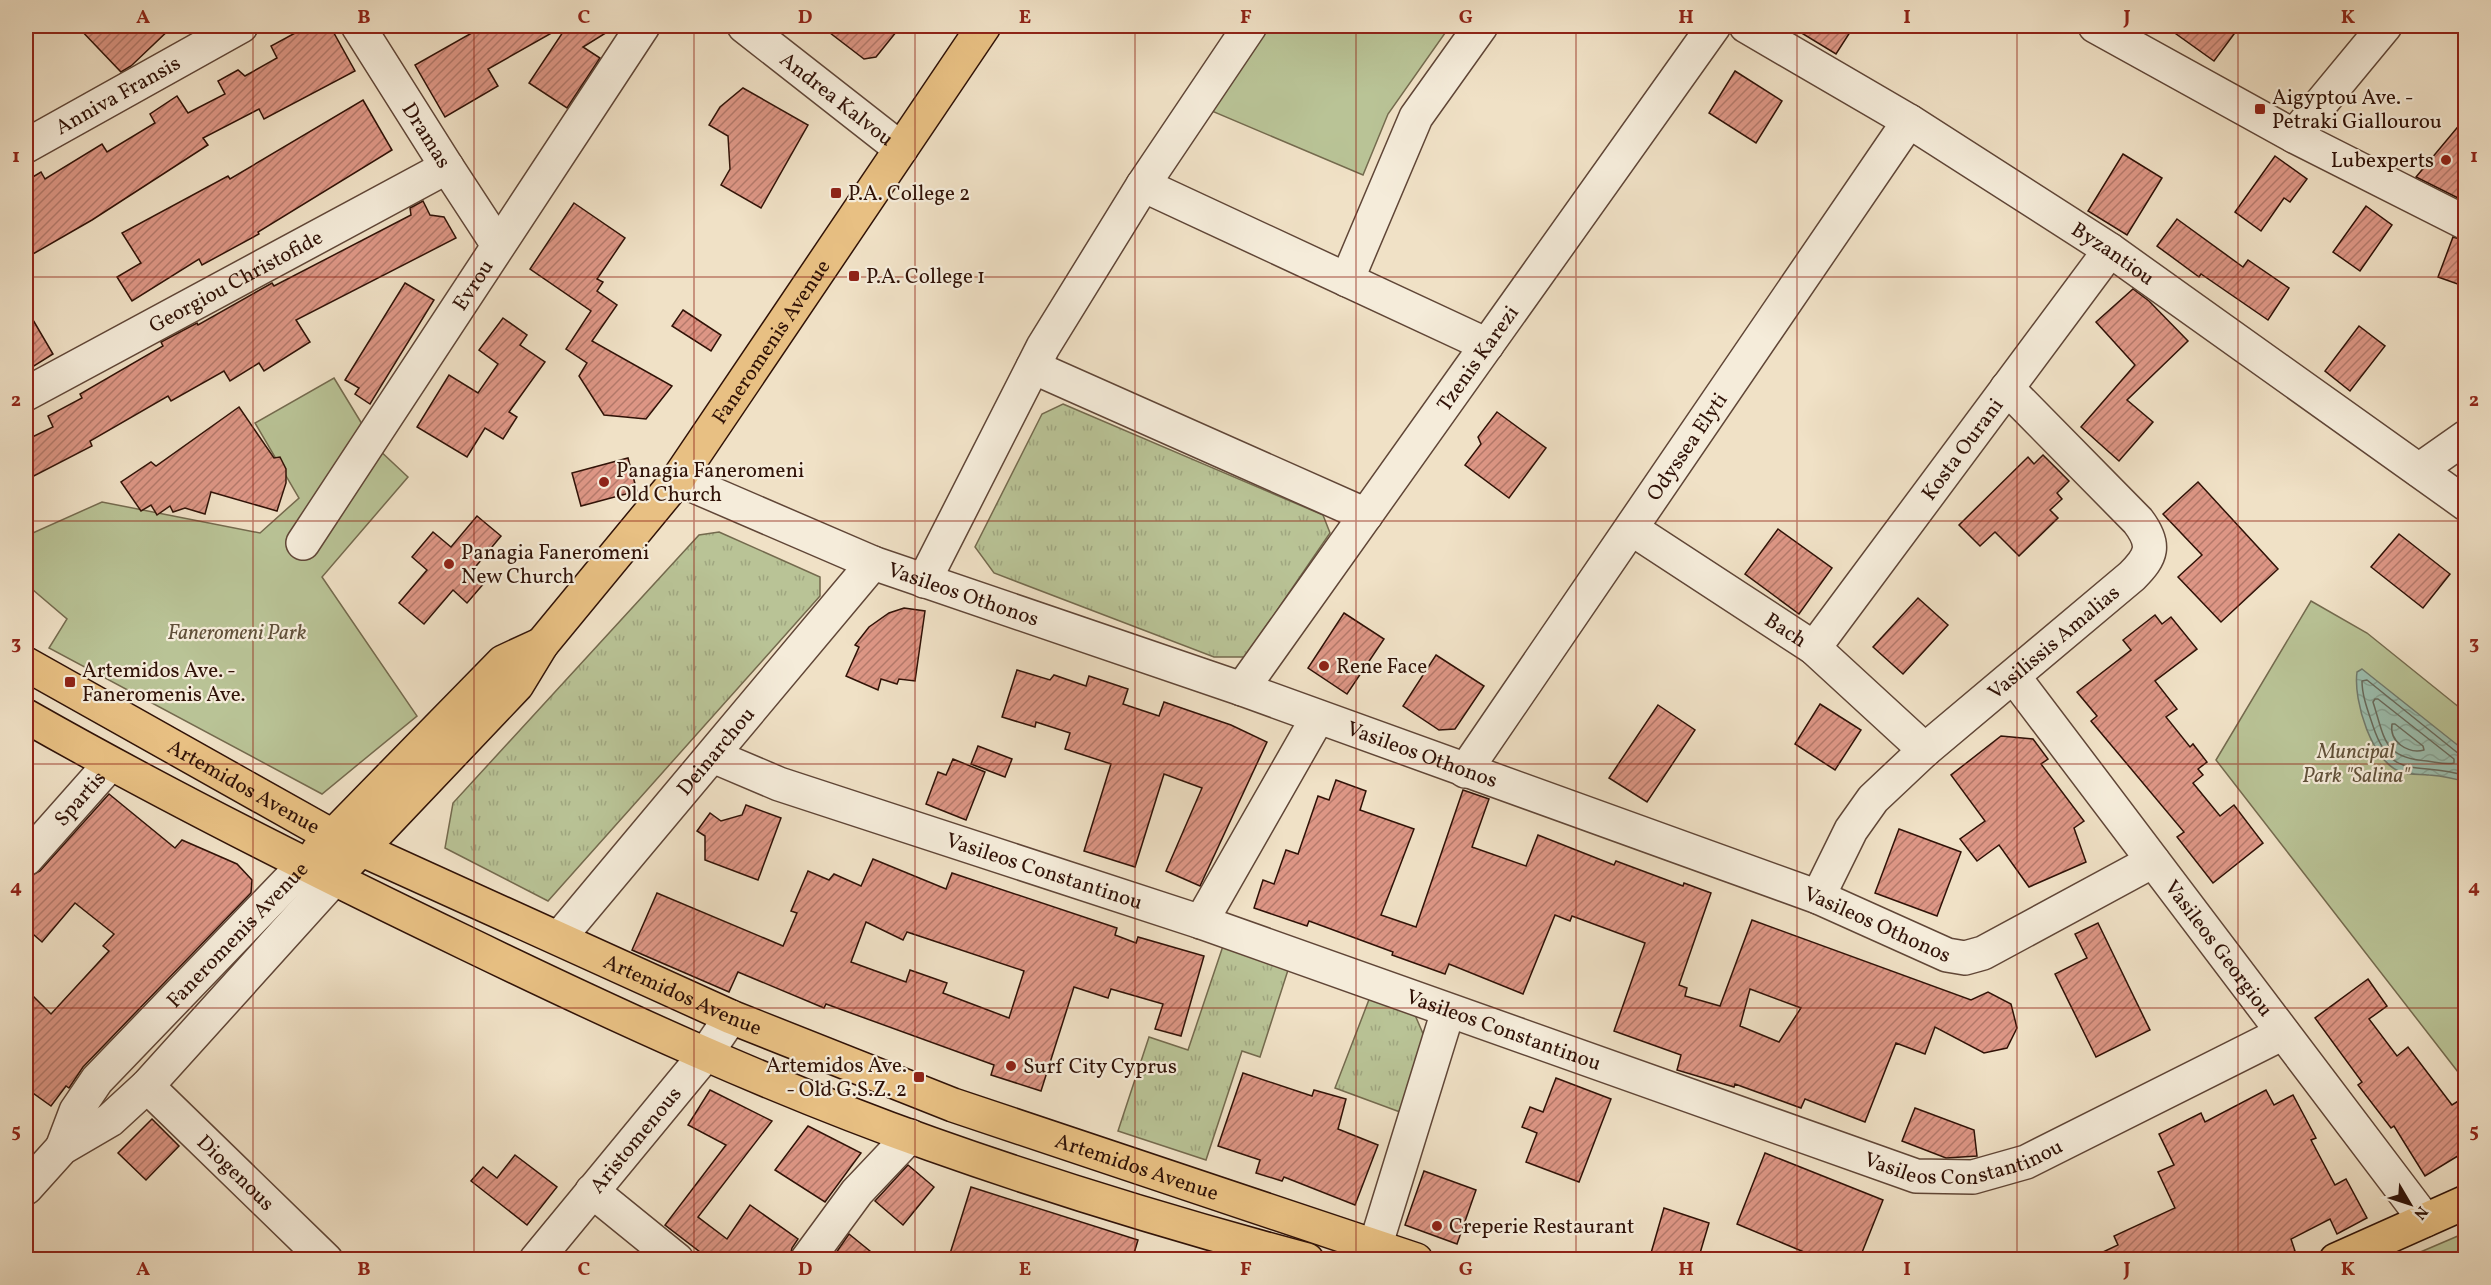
<svg xmlns="http://www.w3.org/2000/svg" width="2491" height="1285" viewBox="0 0 2491 1285" font-family="Vollkorn,serif">
  <defs>
    <pattern id="grass-tufts" width="24" height="20" patternUnits="userSpaceOnUse" patternTransform="scale(1.5)"><rect width="24" height="20" fill="#b9c396"/><path d="M3 7l-1-3M5 7V3M7 7l1-3M15 17l-1-3M17 17v-4M19 17l1-3" fill="none" stroke="#9fa680"/></pattern>
    <pattern id="water-waves" width="16" height="10" patternUnits="userSpaceOnUse" patternTransform="scale(1.5)"><rect width="16" height="10" fill="#9bbeae"/><path d="M0 5q4-4 8 0t8 0" fill="none" stroke="#86a294"/></pattern>
    <pattern id="building-hatch" width="6" height="6" patternUnits="userSpaceOnUse" patternTransform="scale(1.5)"><rect width="6" height="6" fill="#dd9685"/><path d="M-1 1l2-2M0 6l6-6M5 7l2-2" fill="none" stroke="#b4796b"/></pattern>
  </defs>
  <rect width="100%" height="100%" fill="#f0e1c6"/>
  <filter id="stains"><feTurbulence type="fractalNoise" baseFrequency=".00333" numOctaves="4"/><feColorMatrix values="0 0 0 0 .2 0 0 0 0 .09 0 0 0 0 .02 0 0 0 .5 -.17"/></filter>
  <radialGradient id="worn" r=".72"><stop offset=".6" stop-color="#630" stop-opacity="0"/><stop offset="1" stop-color="#630" stop-opacity=".3"/></radialGradient>
  <g fill="url(#grass-tufts)" stroke="#746a4e" stroke-width="1.5">
    <path d="M1063 404 1323 515 1330 533 1245 657H1214L994 573 975 547 1042 414Z"/>
    <path d="M719 532 820 577V596L548 901 445 848 453 803 699 535Z"/>
    <path d="M1223 946 1289 967 1260 1057 1242 1051 1206 1160 1118 1131 1149 1037 1188 1050Z"/>
    <path d="M1370 997 1415 1015 1427 1043 1400 1112 1335 1088Z"/>
  </g>
  <g fill="#b9c396" stroke="#746a4e" stroke-width="1.5">
    <path d="M1262 26H1450L1388 114 1363 175 1207 109Z"/>
    <path d="M334 378 376 447 408 477 322 577 417 716 322 794 49 648 67 619 26 584V536L102 502 260 533 299 498 255 423Z"/>
    <path d="M2311 601 2367 633 2465 712V1081L2216 760Z"/>
    <path d="M2465 1233V1259H2404Z"/>
  </g>
  <path fill="url(#water-waves)" stroke="#70796b" stroke-width="1.5" d="M2362 669 2465 751V782C2454 778 2441 776 2429 775 2421 774 2409 775 2401 772 2372 762 2353 701 2357 672Z"/>
  <g fill="none" stroke-linecap="round" stroke-linejoin="round">
    <g stroke="#66685a" stroke-width="1.5">
      <path d="M2375 699H2378L2454 759V763C2446 765 2436 762 2427 761 2383 758 2385 739 2373 702Z"/>
      <path d="M2392 724H2395L2423 746 2424 750C2408 754 2389 742 2392 724Z"/>
      <path d="M2466 755 2459 754 2367 680 2362 681C2362 696 2368 711 2373 726 2392 784 2420 760 2466 776"/>
    </g>
  </g>
  <g fill="url(#building-hatch)" stroke="#301207" stroke-width="1.5" fill-rule="evenodd">
    <path d="M77 26H173L131 66 121 72Z"/>
    <path d="M308 26H330L355 71 264 119 259 109 203 138 208 145 92 220 26 258V181L41 172 45 179 102 144 107 152 155 123 150 114 177 96 188 113 225 94 218 81 238 70 245 76 277 58 271 46Z"/>
    <path d="M484 26H564L488 69 498 86 445 117 415 65Z"/>
    <path d="M567 26H617L583 47 600 58 567 108 529 83Z"/>
    <path d="M821 26H901L876 57 864 59Z"/>
    <path d="M1790 26H1854L1836 54Z"/>
    <path d="M2165 26H2240L2214 61Z"/>
    <path d="M1735 71 1782 101 1756 143 1709 113Z"/>
    <path d="M743 88 808 125 761 208 721 185 730 169 728 136 709 125 720 107Z"/>
    <path d="M363 100 392 150 258 232 259 234 202 265 199 259 132 301 117 277 141 263 122 233 228 176 230 179Z"/>
    <path d="M2466 117V202L2416 177Z"/>
    <path d="M2123 154 2162 178 2127 235 2088 211Z"/>
    <path d="M2275 156 2307 179 2290 202 2284 198 2261 231 2235 212Z"/>
    <path d="M423 201 430 215 444 217 456 238 296 320 310 342 264 371 259 363 230 381 224 371 171 401 168 396 90 441 92 446 26 480V440L53 427 48 416 82 398 80 394 163 346 161 342 197 323 198 325 272 283 274 286 411 215 410 208Z"/>
    <path d="M574 203 625 238 597 279 603 282 597 291 617 305 592 341 672 386 646 419 604 415 579 376 587 363 566 349 591 311 530 269Z"/>
    <path d="M2366 206 2392 225 2360 271 2333 252Z"/>
    <path d="M2177 219 2243 267 2248 260 2289 288 2268 320 2201 274 2199 277 2157 246Z"/>
    <path d="M2453 237 2466 241V287L2438 277Z"/>
    <path d="M405 283 434 300 370 404 355 394 359 388 345 380Z"/>
    <path d="M2133 289 2149 301 2188 341 2127 400 2153 422 2119 461 2081 427 2135 365 2096 322Z"/>
    <path d="M26 308 53 354 26 371Z"/>
    <path d="M683 310 721 335 711 351 672 326Z"/>
    <path d="M503 318 527 335 520 345 545 362 509 412 517 417 503 439 485 428 467 457 417 427 449 375 478 393 498 364 479 350Z"/>
    <path d="M2359 326 2385 346 2350 391 2325 371Z"/>
    <path d="M239 407 274 458 280 457 286 469V483L277 511 211 492 205 514 185 508 173 512 170 506 157 515 151 505 141 511 121 482 151 462 156 466Z"/>
    <path d="M1497 412 1546 448 1509 498 1465 465 1481 444 1478 437Z"/>
    <path d="M2043 455 2069 481 2057 493 2062 499 2050 510 2058 518 2019 556 1995 532 1980 546 1959 525 2028 457 2034 464Z"/>
    <path d="M628 458 637 491 581 506 572 473Z"/>
    <path d="M2198 482 2278 569 2221 622 2178 577 2202 555 2163 514Z"/>
    <path d="M477 516 501 536 472 571 485 582 467 603 453 590 424 624 399 603 427 570 412 557 433 532 451 547Z"/>
    <path d="M1778 529 1832 568 1799 614 1745 574Z"/>
    <path d="M2399 534 2450 574 2423 608 2371 567Z"/>
    <path d="M1918 598 1948 625 1903 674 1873 647Z"/>
    <path d="M904 608 925 611 915 681 899 679 897 684 881 679 878 690 846 676 859 647 855 645 869 627 889 613Z"/>
    <path d="M1344 613 1384 639 1347 694 1308 668Z"/>
    <path d="M2155 615 2162 624 2171 617 2197 649 2155 681 2177 709 2166 717 2190 747 2193 744 2207 762 2198 769 2203 775 2193 783 2220 816 2234 805 2263 843 2213 883 2177 837 2184 832 2091 721 2097 716 2077 692 2131 650 2123 640Z"/>
    <path d="M1436 655 1484 686 1455 729 1439 730 1403 706Z"/>
    <path d="M1017 670 1050 680 1054 675 1086 686 1089 676 1128 689 1123 704 1159 716 1164 702 1231 725 1267 742 1200 886 1166 871 1202 788 1164 774 1135 867 1084 851 1111 764 1065 749 1070 733 1036 722 1035 727 1002 717Z"/>
    <path d="M1820 704 1861 730 1835 770 1795 744Z"/>
    <path d="M1658 705 1695 730 1647 802 1609 778Z"/>
    <path d="M2001 736 2033 739 2048 759 2041 764 2084 821 2074 828 2086 862 2029 887 1999 845 1977 861 1960 839 1985 821 1951 775Z"/>
    <path d="M978 746 1012 759 1005 777 971 764Z"/>
    <path d="M953 759 985 772 966 820 926 804 938 772 946 775Z"/>
    <path d="M1336 780 1366 791 1360 810 1414 829 1381 915 1416 927 1463 790 1489 799 1472 847 1526 866 1538 835 1614 865 1616 861 1683 886 1684 883 1711 893 1679 985 1687 988 1685 996 1720 1006 1752 920 1971 1000 1988 992 2011 1004 2017 1028 2007 1048 1984 1053 1935 1027 1925 1054 1896 1043 1865 1122 1805 1099 1801 1108 1735 1084 1734 1087 1677 1070 1681 1055 1614 1031 1645 943 1572 916 1570 921 1555 915 1523 994 1449 964 1445 974 1392 955 1393 952 1309 921 1307 926 1254 908 1263 880 1274 884 1286 850 1298 854 1318 796 1329 800ZM1750 989 1801 1008 1779 1042 1740 1026Z"/>
    <path d="M109 794 175 848 182 840 237 864 252 880 251 893 83 1067 69 1088 66 1086 51 1106 26 1088V989L51 1014 109 951 103 946 114 934 75 903 42 942 26 928V878L40 871Z"/>
    <path d="M746 805 781 818 758 880 705 860V836L697 831 710 813 721 821 742 815Z"/>
    <path d="M1899 829 1961 852 1937 916 1875 893Z"/>
    <path d="M873 859 946 889 952 873 1117 928 1115 935 1136 943 1138 937 1204 956 1181 1036 1155 1029 1163 1004 1111 989 1108 998 1074 987 1041 1091 991 1075 994 1065 826 1004 824 1008 738 972 729 992 632 950 657 893 783 946 797 913 791 911 808 871 829 880 834 874 861 886ZM866 922 903 940 907 932 1024 971 1009 1018 943 993 947 983 910 970 906 982 851 962Z"/>
    <path d="M2098 923 2150 1030 2096 1057 2055 974 2087 958 2075 934Z"/>
    <path d="M2368 979 2387 1006 2369 1019 2397 1056 2408 1047 2452 1105 2466 1096V1151L2425 1176 2394 1126 2391 1128 2358 1085 2362 1082 2315 1018Z"/>
    <path d="M1243 1073 1312 1096 1314 1090 1346 1099 1338 1129 1378 1145 1355 1205 1284 1177 1282 1181 1256 1173 1260 1160 1218 1146Z"/>
    <path d="M1556 1078 1611 1099 1579 1182 1526 1162 1537 1133 1522 1127 1530 1107 1543 1112Z"/>
    <path d="M710 1090 772 1121 698 1217 727 1239 750 1205 798 1239 792 1248 789 1260H713L714 1257 707 1252 704 1255 665 1225 726 1145 688 1125Z"/>
    <path d="M2266 1090 2274 1105 2293 1095 2316 1138 2311 1140 2335 1185 2346 1179 2367 1218 2337 1234 2330 1219 2291 1239 2295 1251 2275 1260H2086L2118 1245 2114 1236 2175 1208 2158 1172 2174 1165 2159 1134 2201 1113 2205 1122Z"/>
    <path d="M1915 1108 1974 1130 1977 1156 1946 1158 1902 1141Z"/>
    <path d="M152 1119 179 1146 146 1180 118 1153Z"/>
    <path d="M808 1126 861 1153 825 1202 775 1170Z"/>
    <path d="M1765 1153 1883 1200 1859 1260H1823L1737 1224Z"/>
    <path d="M515 1155 557 1187 527 1225 471 1181 483 1167 497 1178Z"/>
    <path d="M908 1165 934 1187 903 1225 875 1201Z"/>
    <path d="M1424 1171 1476 1190 1457 1244 1405 1225Z"/>
    <path d="M971 1187 1138 1240 1132 1260H948Z"/>
    <path d="M1664 1208 1709 1223 1698 1260H1649Z"/>
    <path d="M849 1234 881 1260H831Z"/>
  </g>
  <g fill="none" stroke-linecap="round" stroke-linejoin="round">
    <defs>
      <g id="minor">
        <path id="s1" d="M358 26 447 167 498 245"/>
        <path id="s2" d="M744 26 901 149"/>
        <path id="s3" d="M1746 26 1909 121 2110 250 2466 504"/>
        <path d="M2095 26 2294 136 2466 223"/>
        <path d="M2294 136 2385 26"/>
        <path id="s4" d="M26 146 241 26"/>
        <path d="M1143 185 1487 345"/>
        <path d="M1347 280 1416 117 1481 26"/>
        <path d="M1033 367 1366 515"/>
        <path id="s5" d="M26 394 447 167"/>
        <path d="M2419 470 2466 437"/>
        <path id="s6" d="M678 479 873 563 1242 689 1818 897 1947 955 1965 958 1983 953 2153 861"/>
        <path id="s7" d="M1632 529 1814 648 1925 750"/>
        <path id="s8" d="M303 543 643 26"/>
        <path d="M924 581 1043 347 1143 185 1250 26"/>
        <path id="s9" d="M1814 648 2110 250"/>
        <path id="s10" d="M2014 677 2425 1220"/>
        <path id="s11" d="M1242 689 1714 26"/>
        <path id="s12" d="M713 756 779 784 1201 922 1916 1176 1973 1177 2026 1162 2283 1033"/>
        <path id="s13" d="M1465 771 1909 121"/>
        <path id="s14" d="M26 859 110 764"/>
        <path id="s15" d="M1818 897 1851 830 1873 799 1925 750 2132 576C2152 556 2156 545 2138 521L2007 388"/>
        <path d="M1201 922 1318 717"/>
        <path id="s16" d="M559 938 873 563"/>
        <path id="s17" d="M147 1086 326 1260"/>
        <path id="s18" d="M62 1148 76 1111 97 1080 304 865"/>
        <path d="M26 1188 62 1148 110 1120 147 1086 333 880"/>
        <path d="M592 1191 677 1260"/>
        <path id="s19" d="M536 1260 705 1055 731 1017"/>
        <path d="M807 1260 857 1192 910 1136"/>
        <path d="M1371 1260 1448 1011"/>
      </g>
      <g id="major">
        <path id="s20" d="M26 664 332 836 731 1017 953 1105 1416 1260"/>
        <path d="M26 716C170 798 318 872 468 944 619 1017 773 1088 931 1144 1055 1188 1180 1226 1307 1260"/>
        <path d="M318 851 503 662 542 644"/>
        <path id="s21" d="M346 865 517 685 542 644 678 479 984 26"/>
        <path d="M2336 1260 2466 1202"/>
      </g>
    </defs>
    <use href="#minor" stroke="#604637" stroke-width="36"/>
    <use href="#major" stroke="#301207" stroke-width="36"/>
    <use href="#minor" stroke="#f5ecda" stroke-width="33"/>
    <use href="#major" stroke="#e8c083" stroke-width="33"/>
  </g>
  <path fill="none" stroke="#8f2418" stroke-width="1.5" stroke-opacity="0.55" d="M253 26V1260M474 26V1260M694 26V1260M915 26V1260M1135 26V1260M1356 26V1260M1576 26V1260M1797 26V1260M2017 26V1260M2238 26V1260M26 277H2466M26 521H2466M26 764H2466M26 1008H2466"/>
  <g fill="#8f2418" stroke="#f5ecda" stroke-width="2">
    <rect x="2254" y="103" width="12" height="12" rx="3"/>
    <circle cx="2446" cy="160" r="6"/>
    <rect x="830" y="187" width="12" height="12" rx="3"/>
    <rect x="848" y="270" width="12" height="12" rx="3"/>
    <circle cx="604" cy="482" r="6"/>
    <circle cx="449" cy="564" r="6"/>
    <circle cx="1324" cy="666" r="6"/>
    <rect x="64" y="676" width="12" height="12" rx="3"/>
    <circle cx="1011" cy="1066" r="6"/>
    <rect x="913" y="1071" width="12" height="12" rx="3"/>
    <circle cx="1437" cy="1226" r="6"/>
  </g>
  <g text-anchor="middle" stroke-width="4.5" stroke-linejoin="round" paint-order="stroke">
    <g font-size="21" fill="#301207" stroke="#f5ecda">
      <text dy="7" stroke="none"><textPath href="#s4" startOffset="105">Anniva Fransis</textPath></text>
      <text dy="7" stroke="none"><textPath href="#s2" startOffset="118">Andrea Kalvou</textPath></text>
      <text dy="7" stroke="none"><textPath href="#s1" startOffset="129">Dramas</textPath></text>
      <text dy="7" stroke="none"><textPath href="#s3" startOffset="432">Byzantiou</textPath></text>
      <text dy="7" stroke="none"><textPath href="#s5" startOffset="238">Georgiou Christofide</textPath></text>
      <text dy="7" stroke="none"><textPath href="#s8" startOffset="309">Evrou</textPath></text>
      <text dy="7" stroke="none"><textPath href="#s21" startOffset="676">Faneromenis Avenue</textPath></text>
      <text dy="7" stroke="none"><textPath href="#s11" startOffset="406">Tzenis Karezi</textPath></text>
      <text dy="7" stroke="none"><textPath href="#s13" startOffset="393">Odyssea Elyti</textPath></text>
      <text dy="7" stroke="none"><textPath href="#s9" startOffset="248">Kosta Ourani</textPath></text>
      <text dy="7" stroke="none"><textPath href="#s6" startOffset="308">Vasileos Othonos</textPath></text>
      <text dy="7" stroke="none"><textPath href="#s7" startOffset="184">Bach</textPath></text>
      <text dy="7" stroke="none"><textPath href="#s15" startOffset="352">Vasilissis Amalias</textPath></text>
      <text dy="7" stroke="none"><textPath href="#s16" startOffset="244">Deinarchou</textPath></text>
      <text dy="7" stroke="none"><textPath href="#s6" startOffset="794">Vasileos Othonos</textPath></text>
      <text dy="7" stroke="none"><textPath href="#s20" startOffset="250">Artemidos Avenue</textPath></text>
      <text dy="7" stroke="none"><textPath href="#s14" startOffset="81">Spartis</textPath></text>
      <text dy="7" stroke="none"><textPath href="#s12" startOffset="351">Vasileos Constantinou</textPath></text>
      <text dy="7" stroke="none"><textPath href="#s6" startOffset="1280">Vasileos Othonos</textPath></text>
      <text dy="7" stroke="none"><textPath href="#s18" startOffset="279">Faneromenis Avenue</textPath></text>
      <text dy="7" stroke="none"><textPath href="#s10" startOffset="340">Vasileos Georgiou</textPath></text>
      <text dy="7" stroke="none"><textPath href="#s20" startOffset="736">Artemidos Avenue</textPath></text>
      <text dy="7" stroke="none"><textPath href="#s12" startOffset="837">Vasileos Constantinou</textPath></text>
      <text dy="7" stroke="none"><textPath href="#s19" startOffset="156">Aristomenous</textPath></text>
      <text dy="7" stroke="none"><textPath href="#s12" startOffset="1323">Vasileos Constantinou</textPath></text>
      <text dy="7" stroke="none"><textPath href="#s20" startOffset="1222">Artemidos Avenue</textPath></text>
      <text dy="7" stroke="none"><textPath href="#s17" startOffset="124">Diogenous</textPath></text>
    </g>
    <g font-size="21" fill="#301207" stroke="#f5ecda" text-anchor="start">
      <text x="2272" y="104">Aigyptou Ave. -<tspan x="2272" dy="24">Petraki Giallourou</tspan></text>
      <text x="2434" y="167" text-anchor="end">Lubexperts</text>
      <text x="848" y="200">P.A. College 2</text>
      <text x="866" y="283">P.A. College 1</text>
      <text x="616" y="477">Panagia Faneromeni<tspan x="616" dy="24">Old Church</tspan></text>
      <text x="461" y="559">Panagia Faneromeni<tspan x="461" dy="24">New Church</tspan></text>
      <text x="1336" y="673">Rene Face</text>
      <text x="82" y="677">Artemidos Ave. -<tspan x="82" dy="24">Faneromenis Ave.</tspan></text>
      <text x="907" y="1072" text-anchor="end">Artemidos Ave.<tspan x="907" dy="24">- Old G.S.Z. 2</tspan></text>
      <text x="1023" y="1073">Surf City Cyprus</text>
      <text x="1449" y="1233">Creperie Restaurant</text>
    </g>
    <g font-size="21" font-style="italic" fill="#605039" stroke="#f5ecda">
      <text x="237" y="639">Faneromeni Park</text>
      <text x="2356" y="758">Muncipal<tspan x="2356" dy="24">Park "Salina"</tspan></text>
    </g>
  </g>
  <rect width="2491" height="1285" fill="none" stroke="#f0e1c6" stroke-width="66"/>
  <g transform="translate(2410 1204) rotate(129)" stroke="#f5ecda" stroke-width="4.5" paint-order="stroke">
  <path d="M0-4.5L10 22L0 15L-10 22Z" fill="#301207"/>
  <text y="-9" font-size="16" font-weight="bold" text-anchor="middle" fill="#301207">N</text>
  </g>
  <rect x="33" y="33" width="2425" height="1219" fill="none" stroke="#8f2418" stroke-width="2"/>
  <g font-size="20" text-anchor="middle" font-weight="bold" fill="#8f2418">
    <text x="143" y="23">A</text>
    <text x="364" y="23">B</text>
    <text x="584" y="23">C</text>
    <text x="805" y="23">D</text>
    <text x="1025" y="23">E</text>
    <text x="1246" y="23">F</text>
    <text x="1466" y="23">G</text>
    <text x="1686" y="23">H</text>
    <text x="1907" y="23">I</text>
    <text x="2127" y="23">J</text>
    <text x="2348" y="23">K</text>
    <text x="16" y="162">1</text>
    <text x="2474" y="162">1</text>
    <text x="16" y="406">2</text>
    <text x="2474" y="406">2</text>
    <text x="16" y="649">3</text>
    <text x="2474" y="649">3</text>
    <text x="16" y="893">4</text>
    <text x="2474" y="893">4</text>
    <text x="16" y="1137">5</text>
    <text x="2474" y="1137">5</text>
    <text x="143" y="1275">A</text>
    <text x="364" y="1275">B</text>
    <text x="584" y="1275">C</text>
    <text x="805" y="1275">D</text>
    <text x="1025" y="1275">E</text>
    <text x="1246" y="1275">F</text>
    <text x="1466" y="1275">G</text>
    <text x="1686" y="1275">H</text>
    <text x="1907" y="1275">I</text>
    <text x="2127" y="1275">J</text>
    <text x="2348" y="1275">K</text>
  </g>
  <rect width="100%" height="100%" filter="url(#stains)"/>
  <rect width="100%" height="100%" fill="url(#worn)"/>
</svg>
